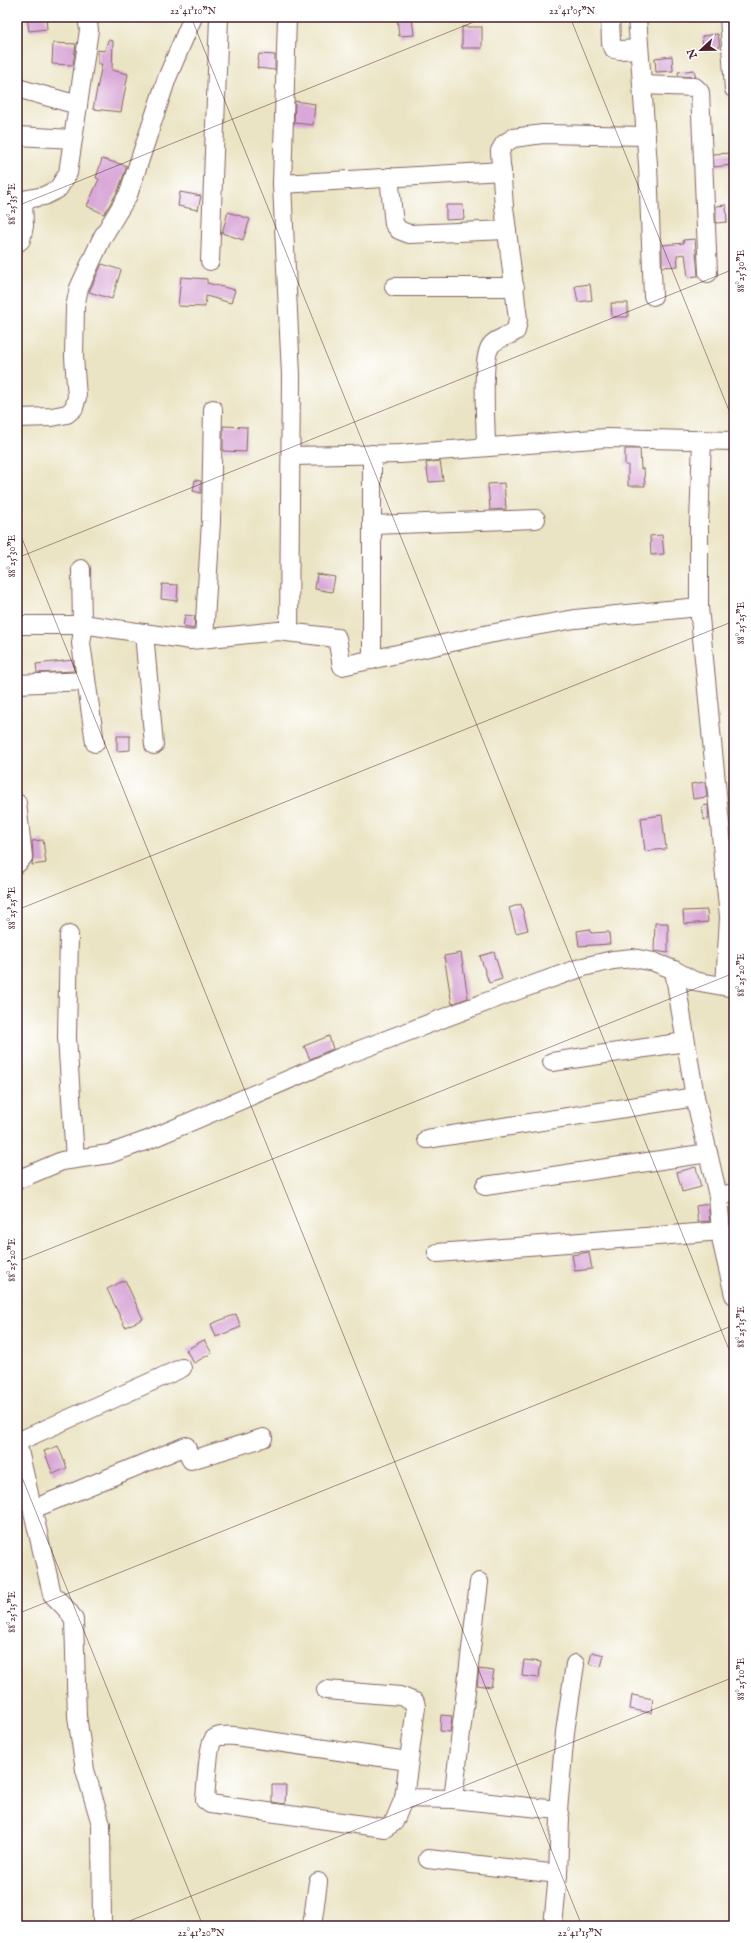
<svg xmlns="http://www.w3.org/2000/svg" width="751" height="1943" viewBox="0 0 751 1943" font-family="'IM FELL English',serif">
  <rect width="100%" height="100%" fill="#fff"/>
  <filter id="ink" filterUnits="userSpaceOnUse"><feTurbulence type="fractalNoise" baseFrequency=".025" numOctaves="2"/><feDisplacementMap in="SourceGraphic" scale="8" xChannelSelector="R" yChannelSelector="G"/><feConvolveMatrix kernelMatrix="1 2 1 2 8 2 1 2 1" color-interpolation-filters="sRGB"/></filter>
  <filter id="wash" filterUnits="userSpaceOnUse"><feTurbulence type="fractalNoise" baseFrequency=".012" numOctaves="4" result="noise"/><feDisplacementMap in="SourceGraphic" scale="16" xChannelSelector="R" yChannelSelector="G"/><feGaussianBlur stdDeviation="0.9" result="paint"/><feColorMatrix in="noise" values="0 0 0 0 0 0 0 0 0 0 0 0 0 0 0 0 0 1.4 0 .05"/><feComposite in="paint" operator="in"/></filter>
  <g filter="url(#wash)">
    <rect width="100%" height="100%" fill="#ebe4c4"/>
    <g id="blocks">
      <g fill="#d9a8d8">
        <path d="M27 17H46L47 29 29 31Z"/>
        <path d="M397 17H412L414 35 399 36Z"/>
        <rect x="462" y="27" width="20" height="21"/>
        <path d="M718 34 720 47 703 49 702 36Z"/>
        <path d="M108 40 113 41 112 70 128 74 121 112 93 109 102 64H98V50L105 51Z"/>
        <path d="M53 43 76 44 73 65 52 64Z"/>
        <path d="M259 54 275 55V70L257 68Z"/>
        <path d="M672 56 673 71 656 72 655 58Z"/>
        <path d="M694 70 696 77 679 76 678 72Z"/>
        <path d="M295 101 315 104 313 125 294 123Z"/>
        <path d="M732 153 733 165 714 167 713 154Z"/>
        <path d="M102 159 127 166 118 191 104 214 87 206 99 179 96 178Z"/>
        <path d="M180 192 201 196 198 210 178 206Z"/>
        <path d="M446 205H463L464 219 446 220Z"/>
        <path d="M726 205 727 222 716 223V206Z"/>
        <path d="M228 212 250 219 243 240 222 233Z"/>
        <path d="M695 239 698 276 688 277 685 254 677 255 678 266 662 267V245L684 243 683 240Z"/>
        <path d="M102 264 121 270 112 299 89 292Z"/>
        <path d="M181 277 207 279V283L235 290 231 303 206 296 205 307 178 306Z"/>
        <path d="M590 284 592 300 578 302 575 286Z"/>
        <path d="M611 303H628V317H612Z"/>
        <path d="M223 426 247 427 246 452 223 451Z"/>
        <path d="M625 449H640L641 469H644L645 486H628V465H625Z"/>
        <path d="M440 461 443 481 429 482 426 463Z"/>
        <path d="M195 480 201 481V493L193 491Z"/>
        <path d="M504 483 506 509 490 510 488 484Z"/>
        <path d="M662 535 664 554 651 555 650 536Z"/>
        <path d="M317 574 335 577 332 592 315 589Z"/>
        <path d="M162 584 178 585 177 601 161 599Z"/>
        <path d="M185 615 195 616 194 629 183 627Z"/>
        <path d="M73 660 74 671 37 673 36 664Z"/>
        <path d="M117 736H130V750L117 751Z"/>
        <path d="M705 782 707 797 693 799 691 784Z"/>
        <path d="M708 805 709 819 704 820 702 806Z"/>
        <path d="M662 815 666 849 645 851 641 818Z"/>
        <path d="M43 840 46 863 32 865 33 856 32 841Z"/>
        <path d="M521 904 528 930 516 933 509 908Z"/>
        <path d="M707 910 708 922 684 924 683 911Z"/>
        <path d="M655 923H668V953L654 951Z"/>
        <path d="M590 929 591 933 609 932 610 944 579 946 577 931Z"/>
        <path d="M494 952 502 979 489 983 480 956Z"/>
        <path d="M461 953 468 998 452 1004 444 956Z"/>
        <path d="M329 1036 333 1049 310 1059 304 1046Z"/>
        <path d="M696 1167 701 1187 682 1192 677 1172Z"/>
        <path d="M708 1204 710 1221 698 1222 696 1206Z"/>
        <path d="M589 1252 592 1269 575 1271 572 1255Z"/>
        <path d="M125 1280 143 1319 125 1327 107 1289Z"/>
        <path d="M236 1314 241 1327 216 1337 211 1324Z"/>
        <path d="M204 1340 212 1353 194 1363 186 1350Z"/>
        <path d="M58 1446 67 1468 53 1474 44 1451Z"/>
        <path d="M592 1652 604 1655 601 1667 589 1664Z"/>
        <path d="M524 1660 541 1662 539 1678 522 1676Z"/>
        <path d="M479 1669 494 1671 491 1687 477 1685Z"/>
        <path d="M632 1695 653 1699 651 1713 630 1709Z"/>
        <path d="M441 1715 452 1716 450 1732 440 1731Z"/>
        <path d="M272 1785H286L285 1804 272 1802Z"/>
      </g>
    </g>
  </g>
  <g filter="url(#ink)">
    <use href="#blocks" fill-opacity="0" stroke="#826461" stroke-width="1"/>
    <g fill="none" stroke-linecap="round" stroke-linejoin="round">
      <defs>
        <g id="minor">
          <path d="M287 17 282 184 291 375 289 632"/>
          <path d="M610 17 611 43 614 49 620 50 639 49"/>
          <path d="M637 17 648 165 653 296"/>
          <path d="M729 17 734 89"/>
          <path d="M642 85 695 87 700 92 708 273"/>
          <path d="M17 88 78 105"/>
          <path d="M17 136 73 139"/>
          <path d="M389 177 394 224 399 230 409 234 507 230"/>
          <path d="M282 184 502 171"/>
          <path d="M17 201 44 196 58 189 68 173 89 30 87 17"/>
          <path d="M17 243 21 240 24 226 23 201"/>
          <path d="M210 261 219 17"/>
          <path d="M394 287H515"/>
          <path d="M17 418 52 417 67 414 74 408 77 397 74 357 75 307 79 288 102 238 128 195 167 78 193 17"/>
          <path d="M702 440 699 524V607L729 917 725 986"/>
          <path d="M486 447C486 427 481 361 490 347 494 339 509 336 516 331L518 319 504 207 500 151 504 144 513 138 543 134 646 136"/>
          <path d="M372 454V660"/>
          <path d="M291 456 400 454 606 438 734 441"/>
          <path d="M372 525 536 519"/>
          <path d="M81 569 82 625"/>
          <path d="M17 625H89"/>
          <path d="M144 633 154 745"/>
          <path d="M204 638 211 521 213 409"/>
          <path d="M17 684 86 681"/>
          <path d="M95 743 81 643 83 631 89 625 191 640 278 631 337 638 342 666 489 634 575 619 699 607"/>
          <path d="M17 803 23 857 17 864"/>
          <path d="M69 935 67 1037 75 1159"/>
          <path d="M674 970 695 1097 718 1196 722 1243 734 1295"/>
          <path d="M552 1062 685 1042"/>
          <path d="M427 1139 695 1097"/>
          <path d="M17 1180 62 1161 109 1154 148 1140 341 1057 510 993 583 967 613 960 633 958 654 962 674 970 694 981 734 988"/>
          <path d="M485 1186 708 1153"/>
          <path d="M718 1196 734 1193"/>
          <path d="M437 1253 722 1231"/>
          <path d="M17 1442 52 1594C60 1603 69 1609 74 1620L77 1716 85 1770 101 1824 102 1926"/>
          <path d="M17 1442 182 1368"/>
          <path d="M33 1509 186 1446 191 1460 263 1438"/>
          <path d="M326 1690 400 1696 415 1702 416 1707 404 1798"/>
          <path d="M408 1761 235 1736C228 1736 218 1734 213 1740 208 1747 206 1789 205 1800L210 1804 385 1828 394 1822 404 1798 453 1799 558 1810 560 1818 558 1874"/>
          <path d="M453 1799 479 1582"/>
          <path d="M558 1810 565 1732 575 1664"/>
          <path d="M428 1859 558 1874 553 1926"/>
          <path d="M312 1926 318 1882"/>
        </g>
      </defs>
      <use href="#minor" stroke="#826461" stroke-width="20"/>
      <use href="#minor" stroke="#fff" stroke-width="18"/>
    </g>
  </g>
  <path fill="none" stroke="#4a1f2b" stroke-width="1" stroke-opacity="0.45" d="M191 17 734 1362M570 17 734 423M17 206 486 17M17 526 582 1926M17 558 734 269M17 910 734 621M17 1262 734 973M17 1465 203 1926M17 1614 734 1325M117 1926 734 1677"/>
  <rect width="751" height="1943" fill="none" stroke="#fff" stroke-width="44"/>
  <g transform="translate(701 50) rotate(248)" stroke="#ffffff" stroke-width="3" paint-order="stroke">
  <path d="M0-3L7 15L0 10L-7 15Z" fill="#4a1f2b"/>
  <text y="-6" font-size="11" font-weight="bold" text-anchor="middle" fill="#4a1f2b">N</text>
  </g>
  <rect x="22" y="22" width="707" height="1899" fill="none" stroke="#4a1f2b" stroke-width="1.5"/>
  <g font-size="10" text-anchor="middle" fill="#4a1f2b">
    <text x="193" y="14">22°41'10"N</text>
    <text x="572" y="14">22°41'05"N</text>
    <text transform="translate(11 204) rotate(-90)" y="4">88°25'35"E</text>
    <text transform="translate(740 271) rotate(-90)" y="4">88°25'30"E</text>
    <text transform="translate(11 556) rotate(-90)" y="4">88°25'30"E</text>
    <text transform="translate(740 623) rotate(-90)" y="4">88°25'25"E</text>
    <text transform="translate(11 908) rotate(-90)" y="4">88°25'25"E</text>
    <text transform="translate(740 975) rotate(-90)" y="4">88°25'20"E</text>
    <text transform="translate(11 1260) rotate(-90)" y="4">88°25'20"E</text>
    <text transform="translate(740 1327) rotate(-90)" y="4">88°25'15"E</text>
    <text transform="translate(11 1612) rotate(-90)" y="4">88°25'15"E</text>
    <text transform="translate(740 1679) rotate(-90)" y="4">88°25'10"E</text>
    <text x="201" y="1936">22°41'20"N</text>
    <text x="580" y="1936">22°41'15"N</text>
  </g>
</svg>
